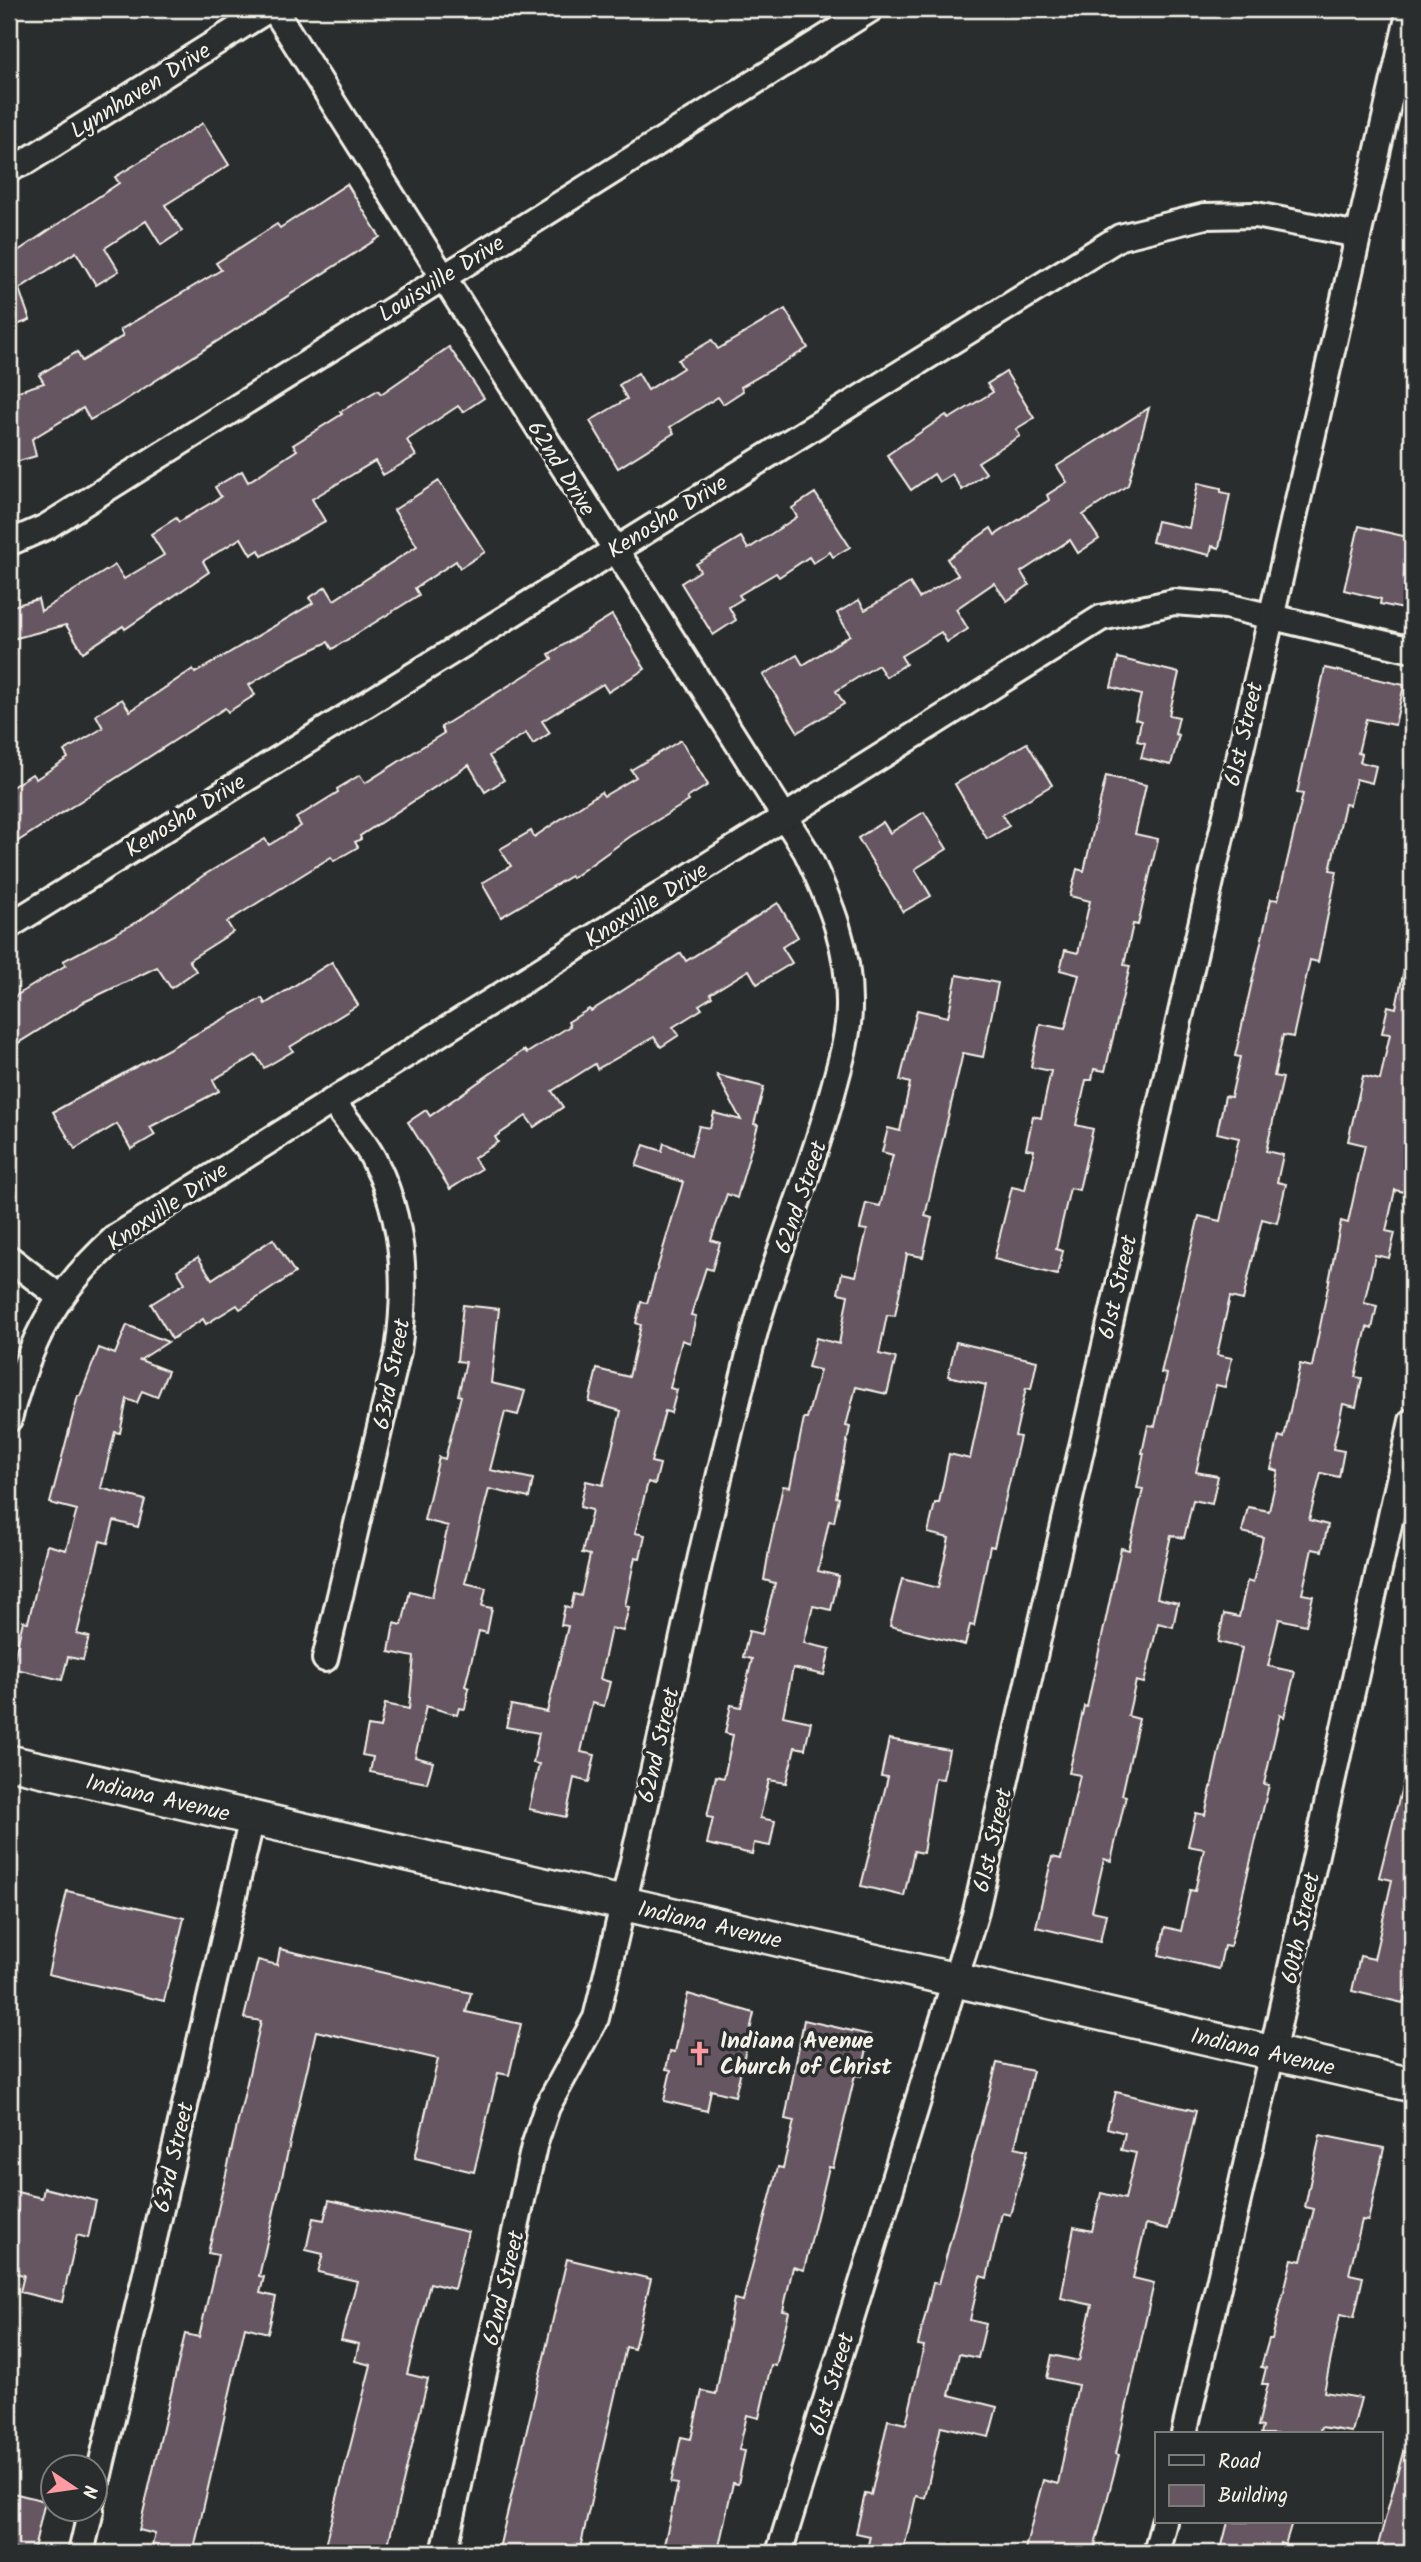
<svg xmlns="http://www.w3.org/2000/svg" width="1421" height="2562" viewBox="0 0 1421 2562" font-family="Kalam,sans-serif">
  <rect width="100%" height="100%" fill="#2a2d2e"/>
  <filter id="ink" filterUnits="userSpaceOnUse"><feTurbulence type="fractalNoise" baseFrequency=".0143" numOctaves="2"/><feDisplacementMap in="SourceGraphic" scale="14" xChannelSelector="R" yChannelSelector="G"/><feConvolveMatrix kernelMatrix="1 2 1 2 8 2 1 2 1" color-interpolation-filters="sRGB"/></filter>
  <g filter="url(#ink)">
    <g fill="#655662" stroke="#f4f1e8" stroke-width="2">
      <path d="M203 123 229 165 165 205 182 231 161 245 146 221 105 248 119 271 96 285 76 252 19 289 30 320 9 328V257L119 183 115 177Z"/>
      <path d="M347 184 380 237 116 406 90 420 83 408 32 439 36 456 9 464V394L44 383 39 375 77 352 82 361 123 336 120 330 221 270 216 263 277 224 280 228Z"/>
      <path d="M785 309 808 348 741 387 743 391 723 404 718 397 670 427 674 433 618 468 590 421 627 399 619 385 638 373 648 390 683 368 678 360 712 340 718 349Z"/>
      <path d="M449 347 484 398 463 412 458 406 407 440 416 456 383 475 375 461 312 499 325 521 262 556 259 550 251 555 241 538 203 561 209 572 125 629 123 626 83 652 66 625 9 640V607L38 599 41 611 115 565 124 579 164 555 151 534 176 518 179 522 221 497 215 487 242 471 248 482 297 450 293 445 342 414 340 412 378 390 381 394Z"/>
      <path d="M1006 372 1034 418 1016 429 1020 436 978 462 986 473 962 490 952 474 939 482 934 474 911 490 887 455 946 415 949 419 993 392 987 384Z"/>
      <path d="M1149 408 1128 485 1083 515 1099 539 1078 553 1070 540 1021 572 1029 585 1007 601 994 583 956 609 968 629 947 642 941 632 901 656 906 664 886 677 878 665 836 691 844 704 798 732 763 675 797 655 803 665 850 635 837 613 859 600 865 610 910 583 919 598 958 575 947 559 991 528 995 535 1049 500 1047 495 1067 482 1057 466Z"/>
      <path d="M439 481 485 552 460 568 456 561 415 588 419 595 332 649 328 642 290 660 249 685 255 695 228 712 225 708 9 847V789L32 774 36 779 68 758 64 751 103 728 96 715 122 699 130 711 193 669 195 673 313 603 309 598 326 587 334 600 417 546 394 510Z"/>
      <path d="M1198 483 1221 488V492L1230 494 1219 548 1212 546 1210 555 1152 542 1157 521 1189 528Z"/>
      <path d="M815 493 850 547 833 557 830 552 813 563 809 557 779 577 776 573 739 595 742 599 729 607 736 620 713 635 681 583 700 571 696 564 741 537 748 549 797 517 792 508Z"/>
      <path d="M1359 526 1412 538 1404 578 1412 580 1408 610 1380 604 1381 599 1344 590Z"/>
      <path d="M612 615 645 669 608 692 603 684 542 721 550 733 533 744 526 733 489 756 504 780 485 792 469 765 360 836 361 839 355 842 358 847 334 861 331 857 227 922 233 932 189 960 196 971 171 988 157 967 84 1002 18 1043 9 1028V1000L66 965 63 961 139 921 204 875 265 839 269 845 301 826 296 818 338 792 337 789 360 775 365 783 444 733 441 727 552 659 549 654Z"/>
      <path d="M1118 658 1179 673 1169 715 1179 717 1175 734 1179 735 1171 765 1141 758 1145 743 1137 741 1141 721 1135 719 1141 695 1111 687Z"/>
      <path d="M1325 668 1404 685 1395 725 1366 719 1358 753 1362 754 1360 762 1376 766 1372 783 1356 779 1350 805 1345 804 1330 870 1337 871 1318 962 1310 960 1293 1037 1283 1035 1274 1076 1283 1078 1266 1151 1283 1155 1277 1182 1286 1184 1277 1223 1262 1219 1243 1300 1230 1297 1217 1355 1232 1358 1225 1387 1216 1385 1196 1472 1218 1476 1212 1504 1193 1500 1184 1538 1171 1535 1157 1598 1178 1603 1173 1627 1158 1623 1144 1683 1136 1681 1128 1716 1139 1719 1122 1795 1126 1796 1111 1861 1104 1859 1092 1911 1106 1914 1100 1942 1036 1927 1052 1857 1061 1859 1080 1775 1069 1773 1084 1706 1087 1707 1121 1548 1129 1550 1143 1489 1137 1488 1144 1453H1142L1148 1425 1155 1426 1167 1374 1161 1373 1199 1216 1220 1221 1239 1138 1217 1133 1225 1096 1231 1097 1240 1057 1235 1056 1271 899 1278 900 1303 794 1297 793Z"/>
      <path d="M681 740 708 785 687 798 689 801 631 836 572 878 571 876 501 917 482 883 511 866 500 849 531 831 534 837 601 792 604 796 636 777 631 770Z"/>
      <path d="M1027 743 1052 785 1002 815 1009 826 987 839 955 784Z"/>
      <path d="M1106 776 1146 785 1135 834 1158 839 1138 925 1133 924 1124 965 1130 966 1105 1071 1094 1069 1092 1080H1086L1076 1125 1093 1129 1079 1190 1070 1188 1056 1249 1063 1251 1057 1275 994 1259 1012 1187 1025 1190 1034 1150 1026 1149 1033 1116 1041 1118 1051 1071 1031 1067 1040 1024 1065 1029 1079 975 1060 970 1065 950 1078 953 1090 901 1070 896 1077 869 1084 871Z"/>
      <path d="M924 812 947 849 915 869 931 896 903 912 858 838 883 822 890 833Z"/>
      <path d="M778 903 798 937 782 947 792 963 757 984 749 970 710 994 712 997 699 1005 702 1009 673 1027 679 1035 661 1047 654 1037 597 1069 595 1064 552 1091 563 1107 534 1127 526 1116 495 1137 498 1142 474 1158 481 1169 450 1189 408 1122 426 1110 430 1116 524 1050 527 1053 570 1026 568 1022 589 1009 591 1011 681 953 686 961Z"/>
      <path d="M332 962 358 1005 290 1047 293 1051 264 1068 256 1055 213 1080 219 1091 150 1127 155 1135 131 1149 117 1124 75 1149 53 1112 262 998 265 1004Z"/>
      <path d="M1404 969 1412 970V1102L1407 1126 1412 1128V1156L1404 1192 1395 1190 1386 1231 1395 1233 1389 1258 1375 1255 1364 1303 1377 1306 1372 1329 1367 1327 1355 1377 1362 1378 1356 1407 1343 1404 1333 1449 1344 1451 1339 1477 1321 1473 1309 1520 1328 1525 1322 1551 1312 1549 1302 1594 1313 1596 1306 1625 1279 1619 1268 1666 1295 1672 1284 1717 1280 1715 1264 1784 1269 1785 1230 1947 1224 1946 1219 1969 1159 1955 1165 1927 1181 1931 1190 1890 1195 1891 1204 1849 1188 1846 1196 1813 1205 1815 1242 1648 1218 1642 1224 1614 1239 1617 1247 1581 1253 1583 1263 1537 1242 1532 1248 1507 1269 1511 1278 1471 1271 1469 1279 1436 1284 1438 1300 1364 1312 1367 1341 1221 1348 1223 1365 1145 1348 1141 1363 1076 1380 1080 1390 1034 1382 1033 1388 1006 1396 1008Z"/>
      <path d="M957 975 998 983 983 1057 963 1053 925 1216 932 1218 923 1257 907 1254 895 1316 887 1315 879 1354 896 1358 887 1394 856 1387 846 1426 850 1427 836 1497 839 1498 834 1522 829 1521 818 1571 839 1576 831 1610 813 1606 804 1643 830 1649 824 1675 793 1668 783 1716 811 1722 805 1749 795 1747 786 1783 769 1780 760 1818 775 1821 770 1846 754 1843 752 1854 707 1844 713 1818 707 1817 716 1776 724 1778 733 1735 725 1733 731 1705 741 1707 752 1659 743 1657 749 1631 762 1634 775 1583 764 1580 769 1550 783 1486 790 1487 804 1418H807L820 1370 808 1367 816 1338 839 1344 848 1295 838 1293 842 1273 856 1276 867 1230 860 1229 866 1203 880 1206 893 1155 882 1152 888 1128 900 1131 910 1083 900 1080 917 1010 948 1017Z"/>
      <path d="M717 1075 764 1087 754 1124 758 1125 737 1198 727 1194 711 1240 720 1243 712 1270 706 1268 691 1315 696 1316 690 1343 682 1340 670 1388 677 1390 671 1413 665 1411 651 1462 660 1464 655 1484 648 1482 635 1533 645 1535 640 1558 635 1557 625 1606 629 1607 623 1631 611 1628 600 1679 610 1682 604 1706 592 1703 581 1752 595 1755 589 1782 574 1778 566 1817 529 1809 539 1764 533 1763 539 1733 506 1727 511 1705 547 1712 568 1626 561 1625 565 1606 571 1608 574 1594 581 1596 590 1555 582 1553 592 1510 580 1507 586 1481 603 1485 621 1411 589 1402 597 1369 629 1377 641 1325 636 1323 641 1302 647 1303 683 1182 636 1166 644 1145 662 1151 664 1143 691 1155 699 1126 710 1128 714 1113 741 1120Z"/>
      <path d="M273 1239 295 1273 248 1304 240 1309 237 1305 206 1324 203 1319 172 1339 151 1304 185 1283 177 1270 198 1257 212 1279Z"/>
      <path d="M463 1305 499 1309 491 1383 525 1391 518 1415 505 1412 490 1470 533 1479 529 1498 489 1489 465 1583 486 1588 482 1606 492 1608 487 1633 479 1631 465 1686 469 1688 465 1709 459 1708 457 1715 426 1706 415 1757 433 1762 427 1783 370 1772 373 1757 362 1755 368 1726 380 1728 385 1704 409 1709 414 1657 389 1652 394 1623 402 1625 410 1591 432 1597 448 1526 424 1520 439 1457 445 1459 461 1396 458 1395 466 1362 457 1361Z"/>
      <path d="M127 1325 168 1342 140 1360 168 1371 157 1397 142 1391 137 1403 127 1399 120 1433 115 1432 101 1488 145 1500 138 1527 114 1521 108 1543 100 1541 77 1634 89 1637 83 1660 68 1657 62 1680 12 1668 23 1621 28 1622 47 1545 66 1550 77 1510 50 1503 78 1396H80L99 1348 115 1354Z"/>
      <path d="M956 1342 1037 1361 1031 1389 1026 1388 1015 1436 1020 1437 1004 1505 994 1547 990 1546 974 1626 970 1625 965 1645 890 1626 902 1579 938 1588 949 1538 928 1533 935 1503H939L949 1454 970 1459 986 1385 948 1376Z"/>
      <path d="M889 1739 949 1750 943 1779 935 1778 923 1853 914 1851 904 1896 861 1886 888 1777 881 1776Z"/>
      <path d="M1405 1775 1412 1776V1979L1409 1978 1403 2003 1352 1991 1360 1956 1374 1959 1392 1880 1379 1877Z"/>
      <path d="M67 1891 184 1918 164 2001 48 1974Z"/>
      <path d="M280 1949 471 1993 466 2012 521 2024 509 2075 498 2073 474 2172 415 2158 438 2059 316 2031 259 2276 264 2277 260 2293 276 2297 268 2333 245 2327 193 2553H150L155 2534 139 2530 185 2334 199 2337 218 2255 208 2253 261 2021 244 2018 258 1960 277 1965Z"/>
      <path d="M688 1994 754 2013 735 2096 711 2090 707 2111 664 2101 671 2070 666 2069 670 2051 675 2052Z"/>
      <path d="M804 2020 870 2035 861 2076 855 2075 833 2168 829 2167 804 2270 793 2267 783 2311 789 2312 776 2366 771 2365 759 2418 747 2415 739 2450 745 2451 738 2484 733 2483 718 2551 706 2548 704 2553H662L678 2484 671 2483 681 2437 691 2439 702 2391 716 2394 734 2299 743 2301 778 2167 783 2168 794 2121 785 2119Z"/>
      <path d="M997 2063 1033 2071 1015 2147 1028 2150 1010 2215 1002 2213 987 2278 980 2276 970 2320 986 2324 978 2358 959 2354 949 2395 997 2407 989 2437 941 2426 925 2498 916 2496 903 2553H866L870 2536 856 2533 865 2494 871 2495 888 2420 906 2424 924 2346 918 2345 933 2283 939 2284Z"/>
      <path d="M1116 2092 1196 2111 1168 2229 1146 2224 1133 2278 1154 2283 1116 2454 1119 2455 1093 2553H1024L1043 2480 1058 2484 1078 2385 1047 2378 1052 2355 1079 2361 1092 2305 1061 2298 1074 2227 1092 2231 1101 2193 1125 2199 1136 2153 1121 2150 1125 2133 1107 2128Z"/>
      <path d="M1320 2135 1384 2148 1368 2221 1362 2220 1349 2274 1363 2277 1354 2317 1340 2314 1324 2392 1361 2398 1352 2432 1321 2427 1319 2434H1261L1263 2427 1258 2426 1268 2384H1262L1266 2368 1261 2367 1269 2339H1272L1292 2259 1301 2261 1314 2209 1305 2207Z"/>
      <path d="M44 2188 96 2201 88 2238 77 2235 62 2302 20 2292 24 2275 9 2272V2190L42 2198Z"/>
      <path d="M329 2200 468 2232 454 2289 430 2283 407 2374 428 2379 386 2553H323L371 2365 355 2361 359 2344 341 2340 357 2281 318 2272 323 2254 306 2250 313 2218 324 2220Z"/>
      <path d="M567 2259 651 2279 634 2349 626 2347 579 2553H498Z"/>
      <path d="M1406 2441 1412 2442V2553H1376Z"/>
      <path d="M9 2492 45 2501 33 2553 9 2548Z"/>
      <path d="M1228 2522H1292L1285 2545 1280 2543 1277 2553H1220Z"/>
    </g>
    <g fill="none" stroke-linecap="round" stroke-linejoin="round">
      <defs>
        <g id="street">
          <path d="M274 9 806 851C831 903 850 949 849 1007 849 1035 840 1064 833 1090 811 1175 775 1254 753 1339 695 1564 652 1793 596 2018L547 2107 534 2146 444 2553"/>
          <path d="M9 169 27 161 269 9"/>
          <path d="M9 543 46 527 871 9"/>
          <path d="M9 926 1120 237 1205 216 1256 215 1358 235"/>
          <path d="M9 1258 61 1298"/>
          <path d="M9 1419C30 1339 54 1293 116 1237L1101 618 1174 602 1226 606 1412 650"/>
          <path d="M325 1659 398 1351C407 1289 405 1220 375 1162 365 1141 346 1120 332 1101"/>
          <path d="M1184 2434 1272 2053 1412 1421"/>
          <path d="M94 2496 252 1818"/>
          <path d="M81 2553 91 2510"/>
          <path d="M779 2553 975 1915 1410 9"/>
          <path d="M1156 2553 1164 2522"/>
        </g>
        <path id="secondary" d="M9 1762 1412 2085"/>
      </defs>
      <use href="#street" stroke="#f4f1e8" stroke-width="30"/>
      <use href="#secondary" stroke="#f4f1e8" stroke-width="38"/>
      <use href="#street" stroke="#2a2d2e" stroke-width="24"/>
      <use href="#secondary" stroke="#2a2d2e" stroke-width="33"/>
    </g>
  </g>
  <defs>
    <symbol id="church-bare" viewBox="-9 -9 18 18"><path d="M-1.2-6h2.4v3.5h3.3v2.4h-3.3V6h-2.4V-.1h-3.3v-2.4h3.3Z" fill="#ff9aa2" stroke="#2a2d2e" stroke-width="2.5" paint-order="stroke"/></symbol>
  </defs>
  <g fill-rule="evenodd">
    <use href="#church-bare" x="682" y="2036" width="35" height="35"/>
  </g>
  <g text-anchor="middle" stroke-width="7" stroke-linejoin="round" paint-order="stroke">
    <g font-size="23" fill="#f4f1e8" stroke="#2a2d2e">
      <text transform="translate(140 90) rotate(-32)" y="8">Lynnhaven Drive</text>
      <text transform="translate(441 278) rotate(-32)" y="8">Louisville Drive</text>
      <text transform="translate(562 468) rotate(58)" y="8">62nd Drive</text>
      <text transform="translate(667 516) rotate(-32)" y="8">Kenosha Drive</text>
      <text transform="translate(1243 734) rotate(-77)" y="8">61st Street</text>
      <text transform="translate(185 815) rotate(-32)" y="8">Kenosha Drive</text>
      <text transform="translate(646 904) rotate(-32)" y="8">Knoxville Drive</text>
      <text transform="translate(800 1197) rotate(-71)" y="8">62nd Street</text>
      <text transform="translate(167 1206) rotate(-34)" y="8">Knoxville Drive</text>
      <text transform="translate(1117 1287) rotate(-77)" y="8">61st Street</text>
      <text transform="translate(391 1374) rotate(-79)" y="8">63rd Street</text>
      <text transform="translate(658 1745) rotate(-77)" y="8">62nd Street</text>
      <text transform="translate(158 1797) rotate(13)" y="8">Indiana Avenue</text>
      <text transform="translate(992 1840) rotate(-77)" y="8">61st Street</text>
      <text transform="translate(710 1924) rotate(13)" y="8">Indiana Avenue</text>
      <text transform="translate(1300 1928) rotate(-78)" y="8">60th Street</text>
      <text transform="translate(1263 2051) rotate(13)" y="8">Indiana Avenue</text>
      <text transform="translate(173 2157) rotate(-77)" y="8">63rd Street</text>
      <text transform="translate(503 2288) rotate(-77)" y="8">62nd Street</text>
      <text transform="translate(831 2384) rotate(-73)" y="8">61st Street</text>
    </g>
    <g font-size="23" font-weight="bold" fill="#f4f1e8" stroke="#2a2d2e" text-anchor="start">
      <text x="720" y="2048">Indiana Avenue<tspan x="720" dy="26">Church of Christ</tspan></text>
    </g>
  </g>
  <rect width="1421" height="2562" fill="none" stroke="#2a2d2e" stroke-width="35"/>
  <rect x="18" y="18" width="1386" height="2527" fill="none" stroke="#f4f1e8" stroke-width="2.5" filter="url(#ink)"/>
  <rect x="1155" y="2432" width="228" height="91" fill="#2a2d2e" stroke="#7b7b78" stroke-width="2"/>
  <rect x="1169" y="2455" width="35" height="10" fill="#2a2d2e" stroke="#7b7b78" stroke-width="2"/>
  <text x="1218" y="2468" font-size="21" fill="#f4f1e8">Road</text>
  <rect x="1169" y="2485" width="35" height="21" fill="#655662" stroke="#7b7b78" stroke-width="2"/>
  <text x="1218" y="2502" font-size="21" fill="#f4f1e8">Building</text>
  <g transform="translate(74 2488) rotate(103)"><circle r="33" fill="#2a2d2e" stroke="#7b7b78" stroke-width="2"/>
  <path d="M0-5L12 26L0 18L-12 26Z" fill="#ff9aa2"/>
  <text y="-10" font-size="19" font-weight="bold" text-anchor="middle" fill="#f4f1e8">N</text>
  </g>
</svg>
